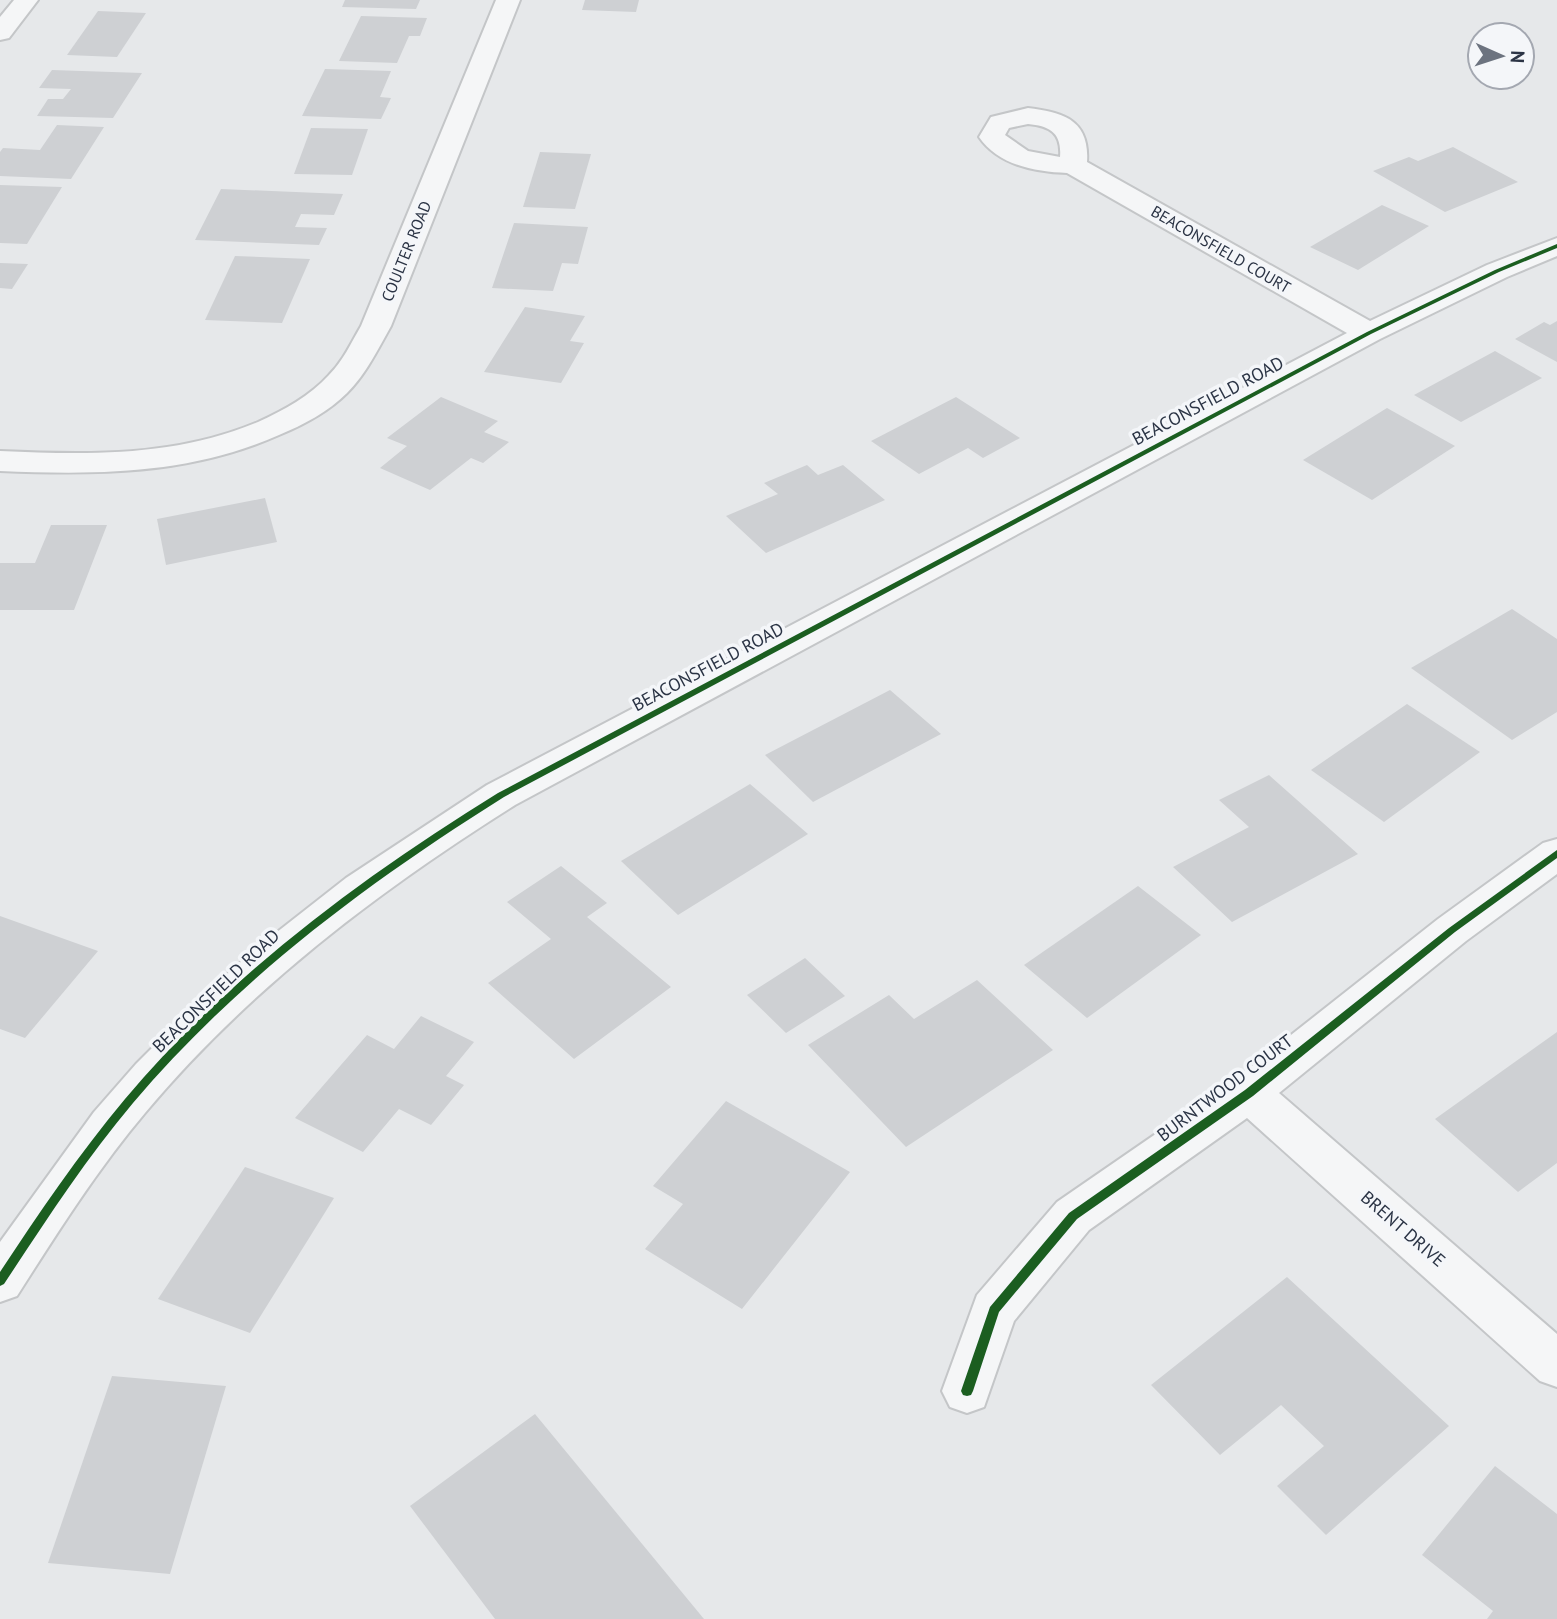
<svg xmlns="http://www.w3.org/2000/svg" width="1557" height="1619" viewBox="0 0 1557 1619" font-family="'PT Sans',sans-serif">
  <rect width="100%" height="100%" fill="#e6e8ea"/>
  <g fill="#ced0d3">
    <path d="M345 0H420L416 9 342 7Z"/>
    <path d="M585 0H639L636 12 582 10Z"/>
    <path d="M98 11 146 13 117 57 67 55Z"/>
    <path d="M361 16 427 18 420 36H409L397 63 339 61Z"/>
    <path d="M325 69 391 71 380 97 391 98 381 119 302 116Z"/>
    <path d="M52 70 142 73 113 118 37 116 48 99H63L71 89 39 88Z"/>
    <path d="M57 125 104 127 71 179 0 176V152L3 148 40 150Z"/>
    <path d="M311 128 368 129 352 175 294 174Z"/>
    <path d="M1453 147 1518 182 1445 212 1373 171 1409 157 1418 161Z"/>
    <path d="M540 152 591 154 575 209 523 207Z"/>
    <path d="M0 185 62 187 27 244 0 243Z"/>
    <path d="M221 189 343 194 334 215 301 214 295 227 327 228 319 245 195 240Z"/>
    <path d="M1382 205 1429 226 1358 270 1310 247Z"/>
    <path d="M514 223 588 227 578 264 562 263 553 291 492 288Z"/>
    <path d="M235 256 310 259 282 323 205 320Z"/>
    <path d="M0 263 28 264 12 289 0 288Z"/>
    <path d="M525 307 585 316 570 341 584 343 561 383 484 372Z"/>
    <path d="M1557 321V362L1515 339 1544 322 1550 325Z"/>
    <path d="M1495 351 1542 378 1461 422 1414 395Z"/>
    <path d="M441 397 498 421 484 432 509 442 483 463 471 458 430 490 380 468 407 446 387 438Z"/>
    <path d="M956 397 1020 438 983 458 968 448 919 474 871 441Z"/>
    <path d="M1387 408 1455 446 1372 500 1303 460Z"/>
    <path d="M807 465 818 475 843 465 885 500 766 553 726 516 778 494 764 483Z"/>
    <path d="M265 498 277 542 166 565 157 519Z"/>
    <path d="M51 525H107L74 610H0V563H35Z"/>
    <path d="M1512 609 1557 639V712L1512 740 1411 668Z"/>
    <path d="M890 690 941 734 813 802 765 755Z"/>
    <path d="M1407 704 1480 752 1384 822 1311 770Z"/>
    <path d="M1269 775 1358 854 1232 922 1173 867 1249 827 1219 800Z"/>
    <path d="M750 784 808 834 678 915 621 861Z"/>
    <path d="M561 866 607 903 587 917 671 987 574 1059 488 983 551 939 507 902Z"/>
    <path d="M1138 886 1201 935 1087 1018 1024 965Z"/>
    <path d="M0 916 98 951 25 1038 0 1029Z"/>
    <path d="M805 958 845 996 786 1033 747 995Z"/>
    <path d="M977 980 1053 1050 906 1147 808 1045 889 995 914 1019Z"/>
    <path d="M421 1016 474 1042 446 1076 464 1085 431 1125 399 1109 363 1152 295 1118 367 1035 394 1049Z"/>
    <path d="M1557 1032V1163L1518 1192 1435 1119Z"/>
    <path d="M726 1101 850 1172 742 1309 645 1249 683 1204 653 1186Z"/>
    <path d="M245 1167 334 1198 250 1333 158 1299Z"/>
    <path d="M1287 1277 1449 1426 1326 1535 1277 1486 1324 1446 1281 1405 1220 1455 1151 1385Z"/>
    <path d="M112 1376 226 1386 170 1574 48 1563Z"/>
    <path d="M535 1414 704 1619H495L410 1506Z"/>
    <path d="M1495 1466 1557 1514V1619H1487L1493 1611 1422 1555Z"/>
  </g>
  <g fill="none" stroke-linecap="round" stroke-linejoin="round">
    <defs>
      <g id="minor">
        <path d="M14 0H38L9 38 0 40V17Z"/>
        <path d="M496 0H520L391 326C378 349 366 374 347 393 328 412 303 425 279 435 189 475 96 475 0 471V451C88 455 175 457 258 422 284 410 310 396 329 375 343 361 351 343 361 326Z"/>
        <path d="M1028 108C1063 112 1090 120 1087 162L1370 321 1487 265 1557 238V256L1507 277 1380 339 515 805C378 891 249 989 145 1113 97 1170 57 1233 17 1296L0 1302V1242L94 1112 136 1064 216 984 258 947 346 878 487 785 1347 333 1067 173C1035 172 998 165 979 137L991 117ZM1028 124C1050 126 1062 133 1060 157L1028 151 1005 135 1009 128Z"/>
        <path d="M1557 839V874L1466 941 1279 1093 1557 1334V1387L1540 1381 1247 1118 1089 1230 1014 1321 984 1407 967 1413 950 1407 942 1391 977 1295 1057 1202 1234 1080 1438 919 1543 843Z"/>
      </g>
    </defs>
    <use href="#minor" stroke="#c4c6c8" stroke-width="4"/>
    <use href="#minor" fill="#f5f6f7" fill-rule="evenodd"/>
    <defs>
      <g id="cycleway">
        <path d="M1557 244V248L1499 272 1371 334 504 797C367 883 238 979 133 1103 85 1160 45 1222 4 1284L0 1286V1272C39 1213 79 1154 125 1099 229 975 361 878 498 793L1367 332 1495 270Z"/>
        <path d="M1557 850V858L1455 932 1253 1096 1077 1219 999 1312 973 1391 971 1395 967 1396 963 1395 961 1391 990 1307 1069 1213 1245 1090 1449 928Z"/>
      </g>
    </defs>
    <use href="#cycleway" stroke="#f4f6f9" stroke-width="4"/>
    <use href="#cycleway" fill="#1b5e20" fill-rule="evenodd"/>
  </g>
  <g text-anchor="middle" stroke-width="7" stroke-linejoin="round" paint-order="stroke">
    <g font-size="16" fill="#2b3445" stroke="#f4f6f9">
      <text transform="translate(1221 249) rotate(30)" y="6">BEACONSFIELD COURT</text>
      <text transform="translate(406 251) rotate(-68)" y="6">COULTER ROAD</text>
    </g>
    <g font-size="18" fill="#2b3445" stroke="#f4f6f9">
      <text transform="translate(1208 401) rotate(-28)" y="6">BEACONSFIELD ROAD</text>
      <text transform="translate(708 667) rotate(-28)" y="6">BEACONSFIELD ROAD</text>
      <text transform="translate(216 991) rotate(-44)" y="6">BEACONSFIELD ROAD</text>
      <text transform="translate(1225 1088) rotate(-37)" y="6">BURNTWOOD COURT</text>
      <text transform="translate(1403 1229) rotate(41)" y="6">BRENT DRIVE</text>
    </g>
  </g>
  <g transform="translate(1501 56) rotate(93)"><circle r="33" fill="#f4f6f9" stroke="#a4a8b1" stroke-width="2"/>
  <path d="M0-5L12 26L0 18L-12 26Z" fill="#6c737f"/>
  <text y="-10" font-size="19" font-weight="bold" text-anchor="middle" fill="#2b3445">N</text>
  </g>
</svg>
